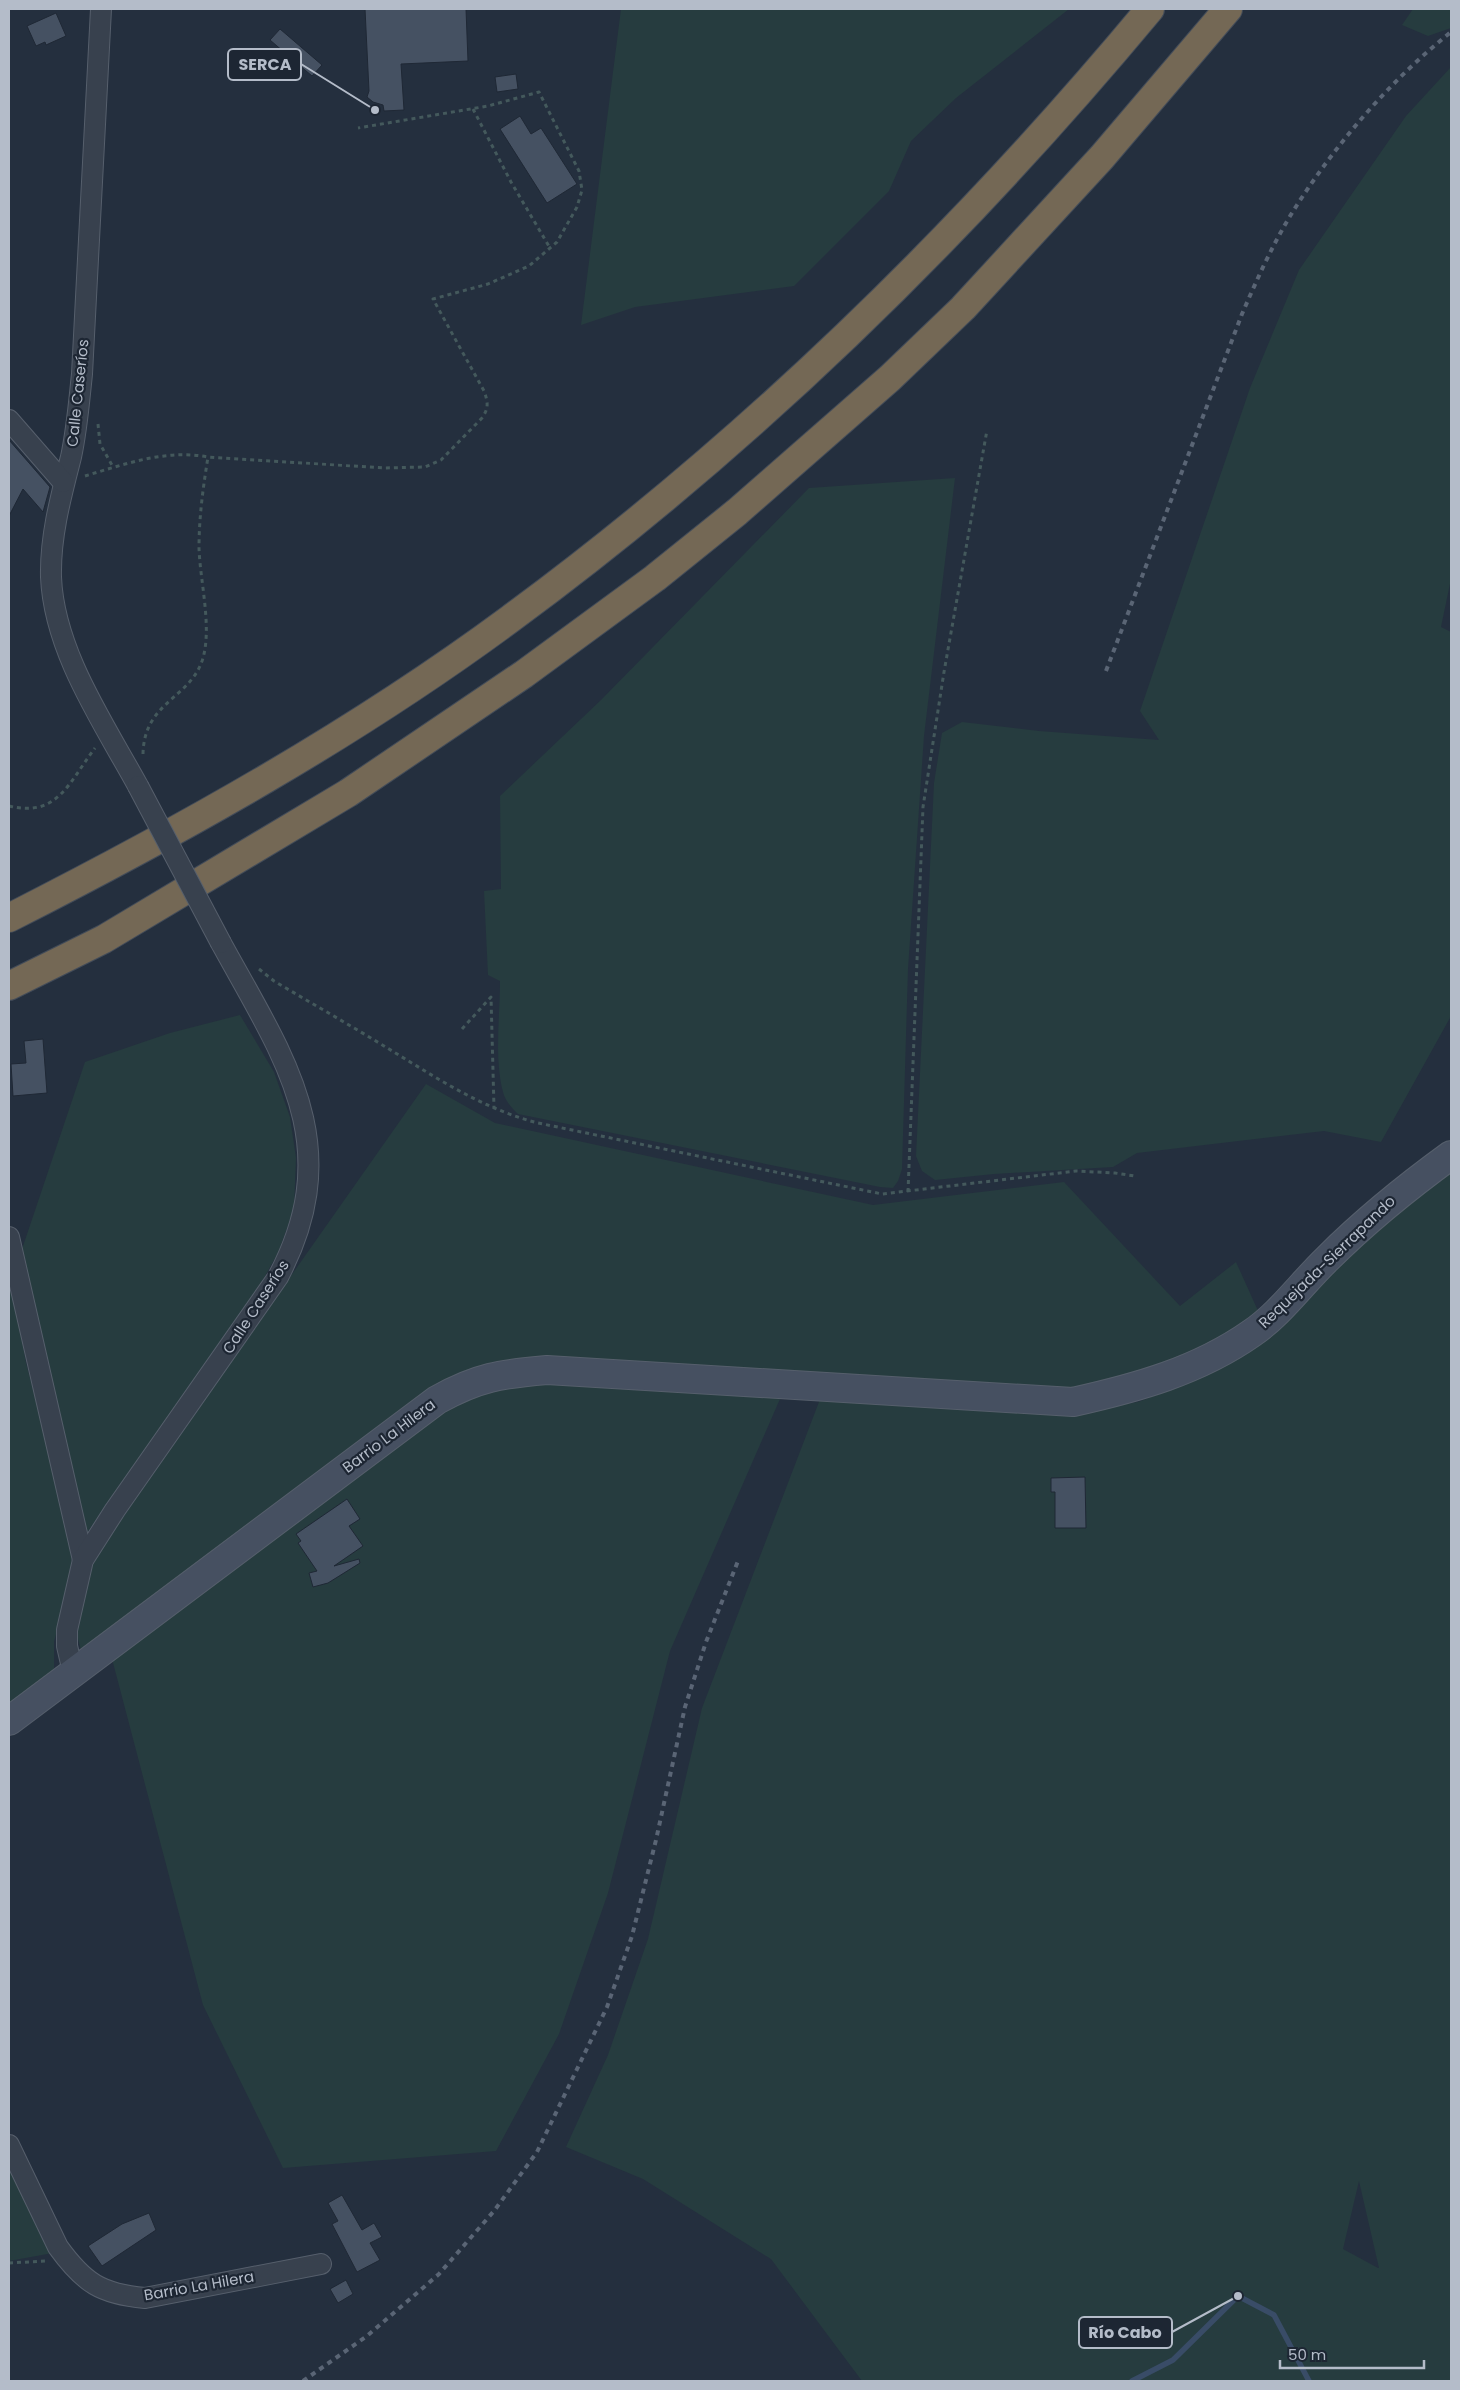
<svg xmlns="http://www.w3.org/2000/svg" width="1460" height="2390" viewBox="0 0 1460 2390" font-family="Poppins,sans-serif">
  <rect width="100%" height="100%" fill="#242f3e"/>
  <g fill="#263c3f" fill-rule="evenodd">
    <path d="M621 9H1069L956 98 911 141 889 191 794 286 635 307 581 325Z"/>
    <path d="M1413 9H1451V28L1428 36 1402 25Z"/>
    <path d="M1451 67V579L1441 627 1451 632V1016L1381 1142 1324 1131 1137 1153 1113 1167 994 1174 935 1180 922 1171 916 1156 934 783 942 733 962 722 1039 731 1159 740 1140 711 1250 388 1299 270 1406 116Z"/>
    <path d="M955 478 924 736 908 969 902 1169 898 1181 893 1188 880 1187 518 1114C512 1108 505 1101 503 1092 494 1057 500 1017 500 981L488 975 484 891 501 889 500 796 601 700 809 488Z"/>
    <path d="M240 1015 274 1072 290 1117 296 1158 294 1209 278 1253 252 1299 86 1534 20 1255 85 1062 170 1033Z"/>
    <path d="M426 1084 495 1123 873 1205 1064 1182 1180 1306 1236 1262 1259 1313 1214 1344 1157 1372 1092 1389 543 1358 497 1361 452 1376 399 1413 82 1654 76 1631 86 1579 98 1550Z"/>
    <path d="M1451 1168V2381H862L771 2259 643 2179 566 2147 608 2055 648 1939 702 1708 822 1394 1086 1410 1138 1402 1193 1381 1244 1349 1361 1238ZM1359 2181 1379 2268H1378L1343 2249Z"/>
    <path d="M9 1269 26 1363 66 1512 72 1554 70 1580 54 1642V1669L9 1704Z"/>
    <path d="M526 1379 783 1392 670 1651 608 1893 559 2034 496 2151 283 2168 203 2005 111 1655 456 1401Z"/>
    <path d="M9 2160 53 2253 9 2261Z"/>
  </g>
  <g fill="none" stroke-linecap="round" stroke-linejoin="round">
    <path stroke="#394c67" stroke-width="5.5" d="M1132 2381 1173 2360 1238 2296 1274 2315 1309 2381"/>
  </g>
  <g fill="#455162" stroke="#1f2835">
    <path d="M365 9H466L468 61 401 64 404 110 384 111 383 105 373 102 367 97 369 91Z"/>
    <path d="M56 13 66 36 46 45 45 42 36 46 27 26Z"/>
    <path d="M280 29 322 65 312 76 270 40Z"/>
    <path d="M516 74 518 89 497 92 495 77Z"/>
    <path d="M520 116 531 134 541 128 577 184 547 203 500 129Z"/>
    <path d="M9 440 50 487 43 512 23 489 9 516Z"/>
    <path d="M43 1039 47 1093 13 1096 11 1064 26 1063 24 1041Z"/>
    <path d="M1085 1477 1086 1528H1055V1492H1051V1478Z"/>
    <path d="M347 1499 360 1519 349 1526 363 1546 334 1566 359 1559 360 1563 328 1583 313 1587 309 1573 317 1571 298 1543 301 1541 296 1534Z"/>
    <path d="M342 2195 362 2230 374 2223 382 2237 370 2243 380 2260 357 2272 332 2224 338 2221 328 2203Z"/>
    <path d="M149 2213 156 2230 102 2266 88 2246 122 2224Z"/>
    <path d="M346 2280 353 2294 338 2303 330 2289Z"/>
  </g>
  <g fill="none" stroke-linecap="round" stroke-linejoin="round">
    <defs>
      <g id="street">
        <path d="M101 9 82 374C79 402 77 429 71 457 61 496 50 536 51 577 54 651 103 722 138 786"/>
        <path d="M9 420 63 482"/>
        <path d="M9 1237 83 1560"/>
        <path d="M73 1672 67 1646V1630L83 1560 115 1510 278 1277C348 1145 284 1058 221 943"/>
        <path d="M9 2145 58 2247C84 2283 101 2294 145 2298L321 2264"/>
      </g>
      <path id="secondary" d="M9 1721 437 1400C478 1377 501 1374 547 1370L1073 1402C1136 1388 1198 1371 1252 1333 1280 1314 1302 1283 1327 1259 1366 1220 1407 1187 1451 1155"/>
      <g id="highway">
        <path d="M9 918C182 830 353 735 510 619 748 444 961 236 1150 9"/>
        <path d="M9 986 104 939 348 793 524 674 655 578 737 512 890 378 963 308 1102 157 1228 9"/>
      </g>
    </defs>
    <use href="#street" stroke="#565f6c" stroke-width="22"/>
    <use href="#secondary" stroke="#565f6c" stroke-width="30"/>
    <use href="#highway" stroke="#434c59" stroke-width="30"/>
    <g stroke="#44595c" stroke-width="3" stroke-dasharray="4 4" stroke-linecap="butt">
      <path d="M473 109 511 182 550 248"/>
      <path d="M98 424 100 444 113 467"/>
      <path d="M85 476C125 464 166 449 208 457L384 468 425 467 441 460 482 418C489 408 488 402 484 391L433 299 488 284 529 266 557 242 577 207 582 190 579 171 539 92 488 106 358 128"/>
      <path d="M143 754C144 701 191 699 203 658 212 626 200 581 199 548 199 517 203 488 208 457"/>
      <path d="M9 806C58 818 69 782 95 748"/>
      <path d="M259 969 274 981C311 1003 348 1024 384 1046 432 1075 482 1109 538 1123L882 1194 1076 1171 1115 1173 1135 1176"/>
      <path d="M462 1029 491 997 494 1108"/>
      <path d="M908 1192 923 807 944 672 987 430"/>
      <path d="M9 2263 46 2261"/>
    </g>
    <use href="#street" stroke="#38414e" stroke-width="20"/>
    <use href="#secondary" stroke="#465061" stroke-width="28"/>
    <use href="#highway" stroke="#746855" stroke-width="28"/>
    <g stroke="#5a6575" stroke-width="4" stroke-dasharray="5 5" stroke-linecap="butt">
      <path d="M1106 671 1242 314C1258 277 1275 239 1297 205 1339 140 1391 80 1451 32"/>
      <path d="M303 2381 367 2336 439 2274 494 2211 537 2152 607 2007 632 1936 656 1840 685 1707 706 1642 738 1561"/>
    </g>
    <defs>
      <path id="street-bridge" d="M138 786 221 943"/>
    </defs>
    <use href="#street-bridge" stroke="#565f6c" stroke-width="22" stroke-linecap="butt"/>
    <use href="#street-bridge" stroke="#38414e" stroke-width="20"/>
  </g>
  <g text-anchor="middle" stroke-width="4.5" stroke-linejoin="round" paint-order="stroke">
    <g font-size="15" fill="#b4bcc9" stroke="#1d2633">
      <text transform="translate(78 393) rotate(-84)" y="5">Calle Caseríos</text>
      <text transform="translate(1327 1262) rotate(-44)" y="5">Requejada-Sierrapando</text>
      <text transform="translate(256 1307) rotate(-57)" y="5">Calle Caseríos</text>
      <text transform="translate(389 1436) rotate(-37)" y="5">Barrio La Hilera</text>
      <text transform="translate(199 2286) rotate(-10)" y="5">Barrio La Hilera</text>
    </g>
  </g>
  <path fill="none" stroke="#b4bcc9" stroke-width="2" d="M375 110L301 64M1238 2296L1172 2332"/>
  <g fill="#b4bcc9" stroke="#1d2633" stroke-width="2">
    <circle cx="375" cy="110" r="5"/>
    <circle cx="1238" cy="2296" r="5"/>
  </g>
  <g fill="#1d2633" stroke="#b4bcc9" stroke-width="2">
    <rect x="228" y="49" width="73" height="31" rx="5"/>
    <rect x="1079" y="2317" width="93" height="31" rx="5"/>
  </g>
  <g font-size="16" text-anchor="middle" font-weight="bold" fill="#b4bcc9">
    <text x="265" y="70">SERCA</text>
    <text x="1125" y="2338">Río Cabo</text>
  </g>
  <rect width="1460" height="2390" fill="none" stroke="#b4bcc9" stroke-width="20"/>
  <path d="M1280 2360v8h144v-8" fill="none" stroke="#b4bcc9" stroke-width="2.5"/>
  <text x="1288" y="2360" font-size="15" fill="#b4bcc9" stroke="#1d2633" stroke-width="4" paint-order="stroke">50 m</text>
</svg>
